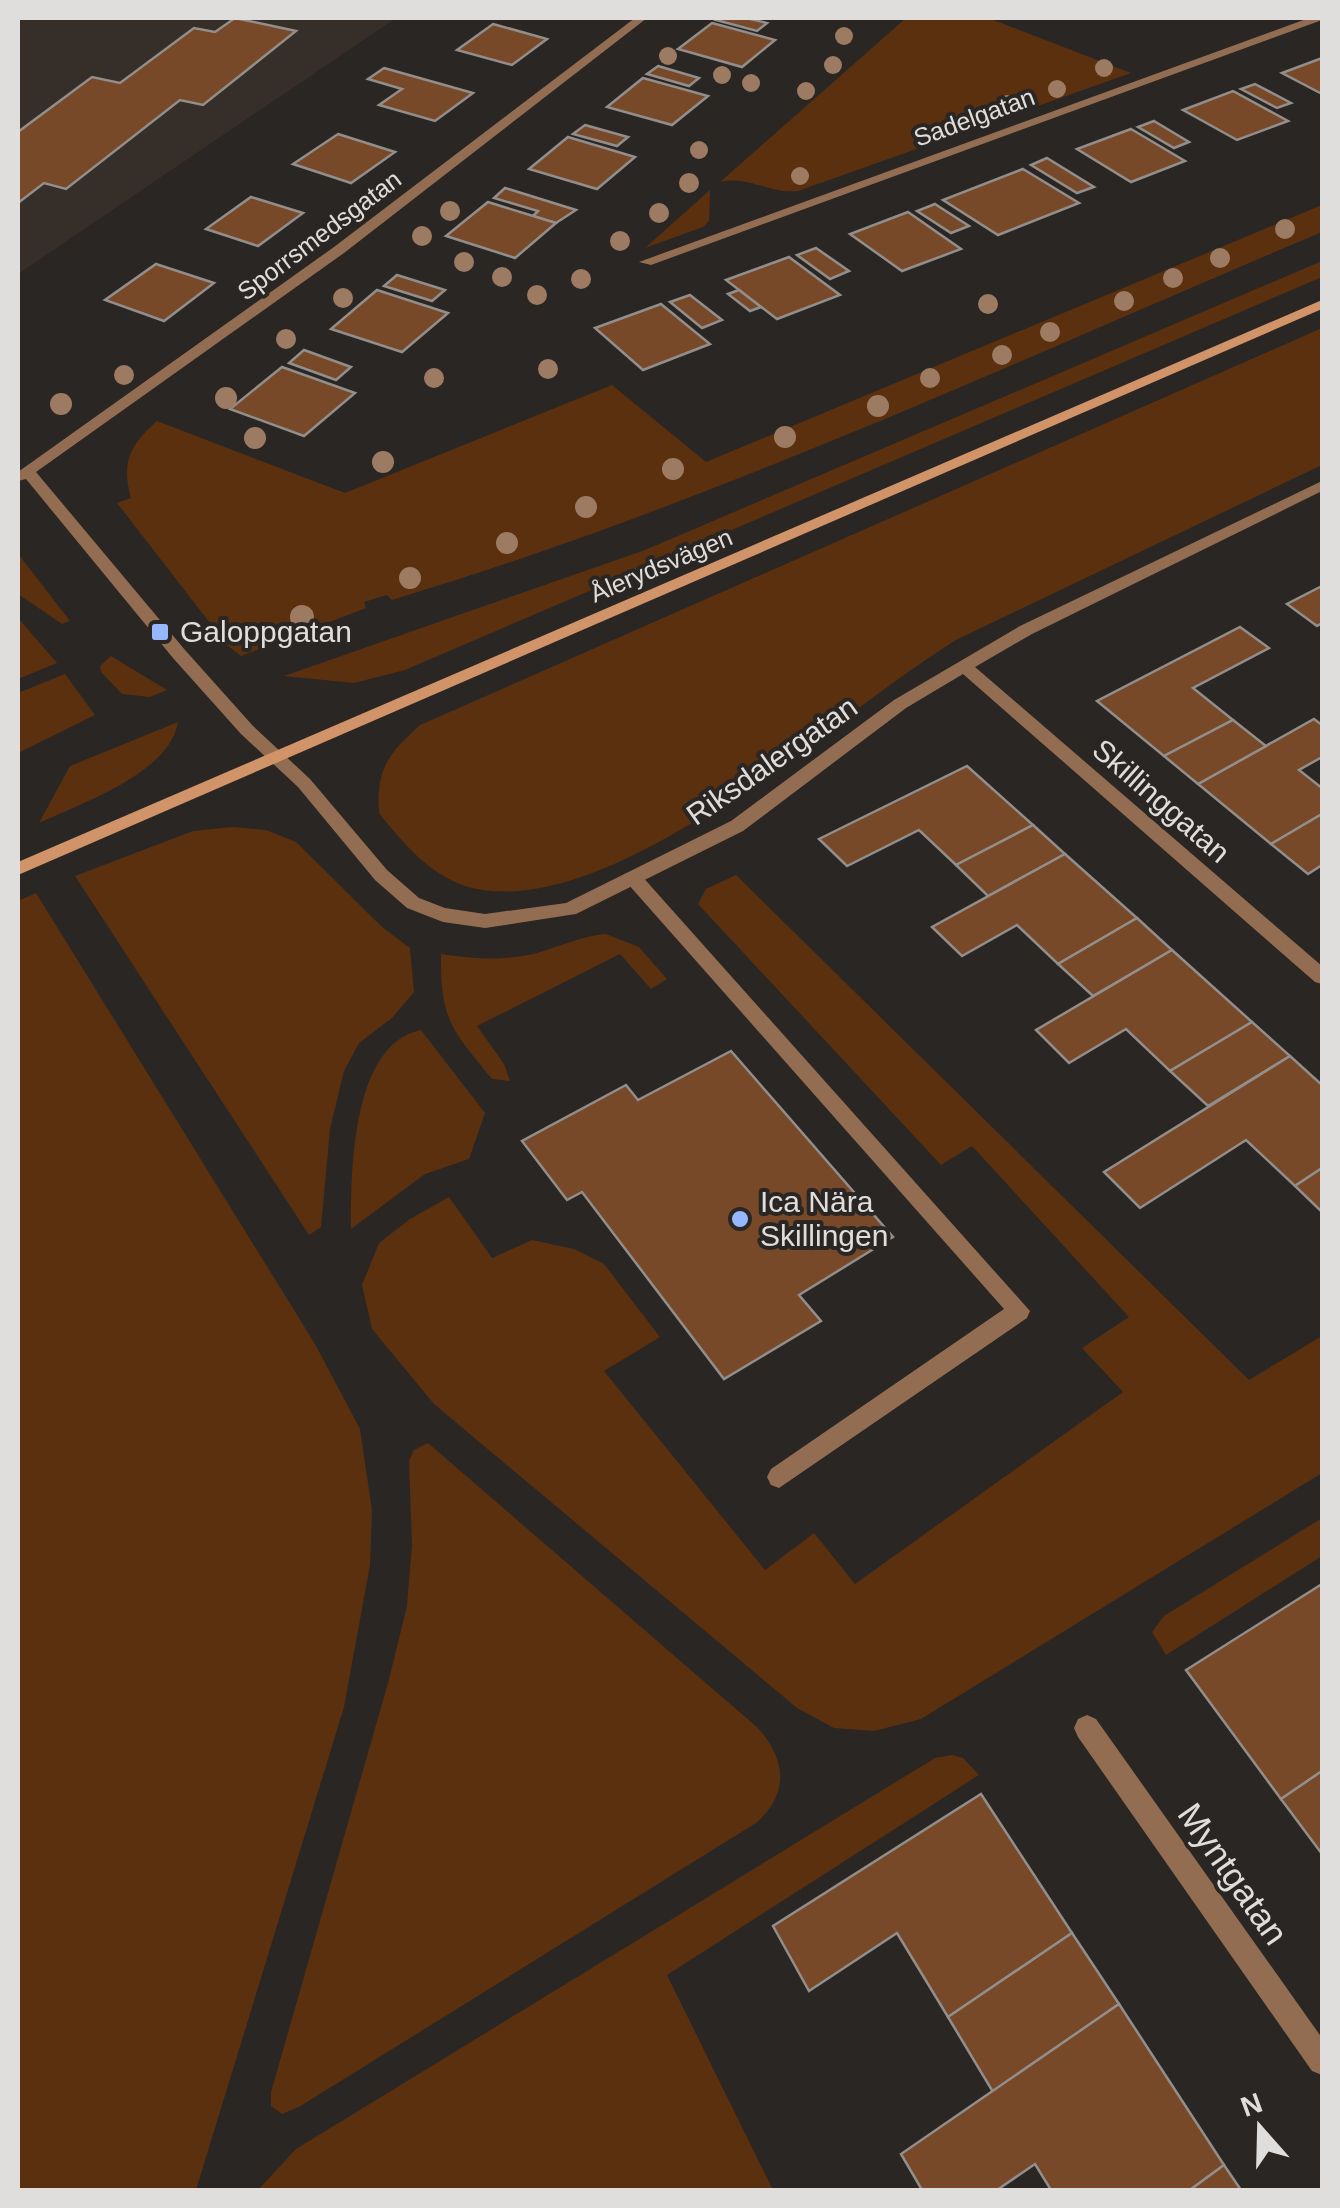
<svg xmlns="http://www.w3.org/2000/svg" width="1340" height="2208" viewBox="0 0 1340 2208" font-family="Arial,sans-serif">
  <rect width="100%" height="100%" fill="#2a2624"/>
  <path fill="#362e28" d="M18 18H396L18 274Z"/>
  <g fill="#5a300f">
    <path d="M906 18H988L1131 73 798 191C770 194 747 175 720 182Z"/>
    <path d="M710 190 709 221 703 227 645 248Z"/>
    <path d="M1322 205V232C1016 361 712 504 392 600L387 595 364 602 366 608 241 656 227 645 117 503 131 498C121 462 130 445 157 421L345 493 612 385 706 462Z"/>
    <path d="M1322 261V277L405 670 354 683 284 676 645 550Z"/>
    <path d="M1322 328V465L958 639C841 709 608 929 465 886 429 874 402 842 379 813 376 769 388 754 420 725Z"/>
    <path d="M18 553 19 555 70 621 62 624 18 594Z"/>
    <path d="M18 618 57 663 18 679Z"/>
    <path d="M111 656 167 690 150 697 122 694 101 672 100 666Z"/>
    <path d="M65 674 95 715 18 753V693Z"/>
    <path d="M178 722C170 773 82 803 39 823L70 766Z"/>
    <path d="M232 827 266 830 296 842 382 927 410 948 414 992 392 1018 359 1043 344 1071 330 1129 321 1227 309 1235 75 876 193 831Z"/>
    <path d="M736 875 1249 1380 1322 1336V1473L921 1719 874 1731 834 1728 797 1708 434 1404 372 1329 362 1285 379 1243 410 1219 449 1197 492 1258 532 1240 574 1249 604 1264 660 1337 604 1371 765 1570 814 1533 855 1584 1123 1392 1082 1348 1129 1317 972 1146 941 1165 698 904 706 889Z"/>
    <path d="M36 893 315 1344 360 1429 372 1510 370 1565 344 1707 196 2190H18V901Z"/>
    <path d="M606 934 639 947 667 979 651 989 620 954 477 1026 504 1064 510 1081 492 1079C452 1030 440 1020 441 954 474 959 504 961 537 953 561 946 582 936 606 934Z"/>
    <path d="M421 1030 485 1113 469 1159 425 1174 351 1229C351 1173 351 1044 421 1030Z"/>
    <path d="M428 1443 758 1728C786 1760 790 1793 756 1823L299 2107 282 2114 271 2106V2092L388 1683 407 1606 412 1545 409 1461 414 1450Z"/>
    <path d="M1322 1518V1556L1166 1655 1152 1632 1164 1616Z"/>
    <path d="M952 1755 963 1758 979 1775 667 1975 773 2190H258L296 2149 935 1758Z"/>
  </g>
  <g fill="#774928" stroke="#928e8b" stroke-width="2.5">
    <path d="M235 18 296 31 203 105 180 100 66 189 44 183 18 203V132L92 77 120 83 194 28 215 32Z"/>
    <path d="M719 18H746L767 23 757 31 716 20Z"/>
    <path d="M712 23 775 40 742 67 678 49Z"/>
    <path d="M493 24 547 39 512 65 457 50Z"/>
    <path d="M1322 58V94L1282 73Z"/>
    <path d="M658 66 699 78 689 86 647 74Z"/>
    <path d="M384 68 473 93 435 121 379 105 402 89 368 79Z"/>
    <path d="M643 78 708 96 672 125 607 107Z"/>
    <path d="M1255 84 1291 103 1277 108 1241 89Z"/>
    <path d="M1233 91 1288 121 1237 140 1183 110Z"/>
    <path d="M1154 121 1189 142 1174 148 1138 127Z"/>
    <path d="M585 125 628 137 617 146 573 134Z"/>
    <path d="M1131 129 1185 161 1131 182 1077 149Z"/>
    <path d="M338 134 395 152 351 183 293 164Z"/>
    <path d="M568 137 635 157 597 189 529 169Z"/>
    <path d="M1047 158 1094 187 1077 193 1031 165Z"/>
    <path d="M1023 169 1079 203 998 235 943 200Z"/>
    <path d="M505 188 576 210 556 223 533 216 538 211 494 198Z"/>
    <path d="M251 197 303 213 258 246 206 229Z"/>
    <path d="M488 202 533 216 556 223 515 258 446 236Z"/>
    <path d="M935 204 969 226 951 233 917 211Z"/>
    <path d="M908 212 961 249 902 271 850 234Z"/>
    <path d="M816 248 849 271 830 279 797 255Z"/>
    <path d="M789 257 840 295 777 319 726 280Z"/>
    <path d="M156 264 214 283 164 321 105 300Z"/>
    <path d="M397 275 445 290 432 301 384 286Z"/>
    <path d="M377 290 448 313 402 352 331 329Z"/>
    <path d="M739 290 761 307 750 311 728 294Z"/>
    <path d="M690 295 722 320 702 328 670 302Z"/>
    <path d="M661 304 710 344 643 370 595 328Z"/>
    <path d="M304 350 351 367 336 380 289 363Z"/>
    <path d="M282 367 355 393 304 436 230 409Z"/>
    <path d="M1322 586V623L1317 626 1287 604Z"/>
    <path d="M1240 627 1269 648 1193 688 1233 720 1164 756 1097 701Z"/>
    <path d="M1314 719 1322 725V757L1299 770 1322 788V814L1271 844 1198 784Z"/>
    <path d="M1233 720 1266 746 1198 784 1164 756Z"/>
    <path d="M967 766 1033 825 956 865 919 830 847 866 819 839Z"/>
    <path d="M1322 814V865L1308 874 1271 844Z"/>
    <path d="M1033 825 1065 854 988 896 956 865Z"/>
    <path d="M1065 854 1137 918 1058 964 1017 925 962 956 932 927Z"/>
    <path d="M1137 918 1172 950 1093 996 1058 964Z"/>
    <path d="M1172 950 1252 1022 1170 1071 1126 1029 1069 1063 1036 1030Z"/>
    <path d="M1252 1022 1290 1056 1208 1106 1170 1071Z"/>
    <path d="M731 1051 893 1237 799 1295 821 1321 724 1379 582 1192 567 1200 522 1141 626 1085 638 1100Z"/>
    <path d="M1290 1056 1322 1085V1168L1295 1186 1246 1140 1140 1208 1104 1172Z"/>
    <path d="M1322 1168V1212L1295 1186Z"/>
    <path d="M1322 1584V1771L1281 1799 1186 1670Z"/>
    <path d="M1322 1771V1854L1281 1799Z"/>
    <path d="M981 1794 1072 1933 948 2017 897 1933 809 1991 773 1926Z"/>
    <path d="M1072 1933 1119 2004 993 2092 948 2017Z"/>
    <path d="M1119 2004 1224 2165 1190 2190H1051L1035 2164 997 2190H922L901 2154Z"/>
    <path d="M1224 2165 1241 2190H1190Z"/>
  </g>
  <g fill="none" stroke-linecap="round" stroke-linejoin="round">
    <path fill="#936d52" fill-rule="evenodd" d="M634 872 640 874 1030 1311 1027 1318 779 1488 771 1485 767 1477 771 1469 1004 1309 628 884 625 879Z"/>
    <g fill="#936d52" fill-rule="evenodd">
      <path d="M635 18H647L344 253 36 472 185 650 253 726 310 779 387 870 419 898 445 908 485 914 566 903 731 821 894 700 1020 626 1322 481V491L1032 634 975 667 1322 966V984L1315 982 963 674 906 708 743 831 576 914 485 928 443 922 407 908 375 880 298 787 241 734 173 658 26 479 18 481V472L334 247Z"/>
      <path d="M1309 18 1322 20 651 265 639 262Z"/>
      <path d="M1087 1715 1096 1719 1322 2038V2075L1312 2071 1078 1737 1074 1728 1078 1719Z"/>
    </g>
    <path fill="#d19368" fill-rule="evenodd" d="M1322 300V309L18 875V862Z"/>
  </g>
  <g fill="#9d7b63">
    <circle cx="844" cy="36" r="9"/>
    <circle cx="668" cy="56" r="9"/>
    <circle cx="833" cy="65" r="9"/>
    <circle cx="1104" cy="68" r="9"/>
    <circle cx="722" cy="75" r="9"/>
    <circle cx="751" cy="83" r="9"/>
    <circle cx="1057" cy="89" r="9"/>
    <circle cx="806" cy="91" r="9"/>
    <circle cx="1007" cy="104" r="9"/>
    <circle cx="961" cy="123" r="9"/>
    <circle cx="699" cy="150" r="9"/>
    <circle cx="800" cy="176" r="9"/>
    <circle cx="689" cy="183" r="10"/>
    <circle cx="450" cy="211" r="10"/>
    <circle cx="659" cy="213" r="10"/>
    <circle cx="1285" cy="229" r="10"/>
    <circle cx="422" cy="236" r="10"/>
    <circle cx="620" cy="241" r="10"/>
    <circle cx="1220" cy="258" r="10"/>
    <circle cx="464" cy="262" r="10"/>
    <circle cx="502" cy="277" r="10"/>
    <circle cx="1173" cy="278" r="10"/>
    <circle cx="581" cy="279" r="10"/>
    <circle cx="537" cy="295" r="10"/>
    <circle cx="343" cy="298" r="10"/>
    <circle cx="1124" cy="301" r="10"/>
    <circle cx="988" cy="304" r="10"/>
    <circle cx="1050" cy="332" r="10"/>
    <circle cx="286" cy="339" r="10"/>
    <circle cx="1002" cy="355" r="10"/>
    <circle cx="548" cy="369" r="10"/>
    <circle cx="124" cy="375" r="10"/>
    <circle cx="434" cy="378" r="10"/>
    <circle cx="930" cy="378" r="10"/>
    <circle cx="226" cy="398" r="11"/>
    <circle cx="61" cy="404" r="11"/>
    <circle cx="878" cy="406" r="11"/>
    <circle cx="785" cy="437" r="11"/>
    <circle cx="255" cy="438" r="11"/>
    <circle cx="383" cy="462" r="11"/>
    <circle cx="673" cy="469" r="11"/>
    <circle cx="586" cy="507" r="11"/>
    <circle cx="507" cy="543" r="11"/>
    <circle cx="410" cy="578" r="11"/>
    <circle cx="302" cy="617" r="12"/>
  </g>
  <g fill="#96b6fd" stroke="#2a2624" stroke-width="4">
    <rect x="150" y="622" width="20" height="20" rx="5"/>
    <circle cx="740" cy="1219" r="10"/>
  </g>
  <g text-anchor="middle" stroke-width="8" stroke-linejoin="round" paint-order="stroke">
    <g font-size="25" fill="#e0dedd" stroke="#2a2624">
      <text transform="translate(974 117) rotate(-20)" y="9">Sadelgatan</text>
      <text transform="translate(319 235) rotate(-37)" y="9">Sporrsmedsgatan</text>
      <text transform="translate(661 565) rotate(-23)" y="9">Ålerydsvägen</text>
    </g>
    <g font-size="30" fill="#e0dedd" stroke="#2a2624" text-anchor="start">
      <text x="180" y="642">Galoppgatan</text>
      <text x="760" y="1212">Ica Nära<tspan x="760" dy="34">Skillingen</tspan></text>
    </g>
    <g font-size="30" fill="#e0dedd" stroke="#2a2624">
      <text transform="translate(772 761) rotate(-35)" y="10">Riksdalergatan</text>
      <text transform="translate(1161 801) rotate(41)" y="10">Skillinggatan</text>
    </g>
    <g font-size="35" fill="#e0dedd" stroke="#2a2624">
      <text transform="translate(1233 1874) rotate(55)" y="12">Myntgatan</text>
    </g>
  </g>
  <rect width="1340" height="2208" fill="none" stroke="#e0dedd" stroke-width="40"/>
  <g transform="translate(1260 2128) rotate(340)" stroke="#2a2624" stroke-width="8" paint-order="stroke">
  <path d="M0-8L18 38L0 25L-18 38Z" fill="#e0dedd"/>
  <text y="-15" font-size="28" font-weight="bold" text-anchor="middle" fill="#e0dedd">N</text>
  </g>
</svg>
